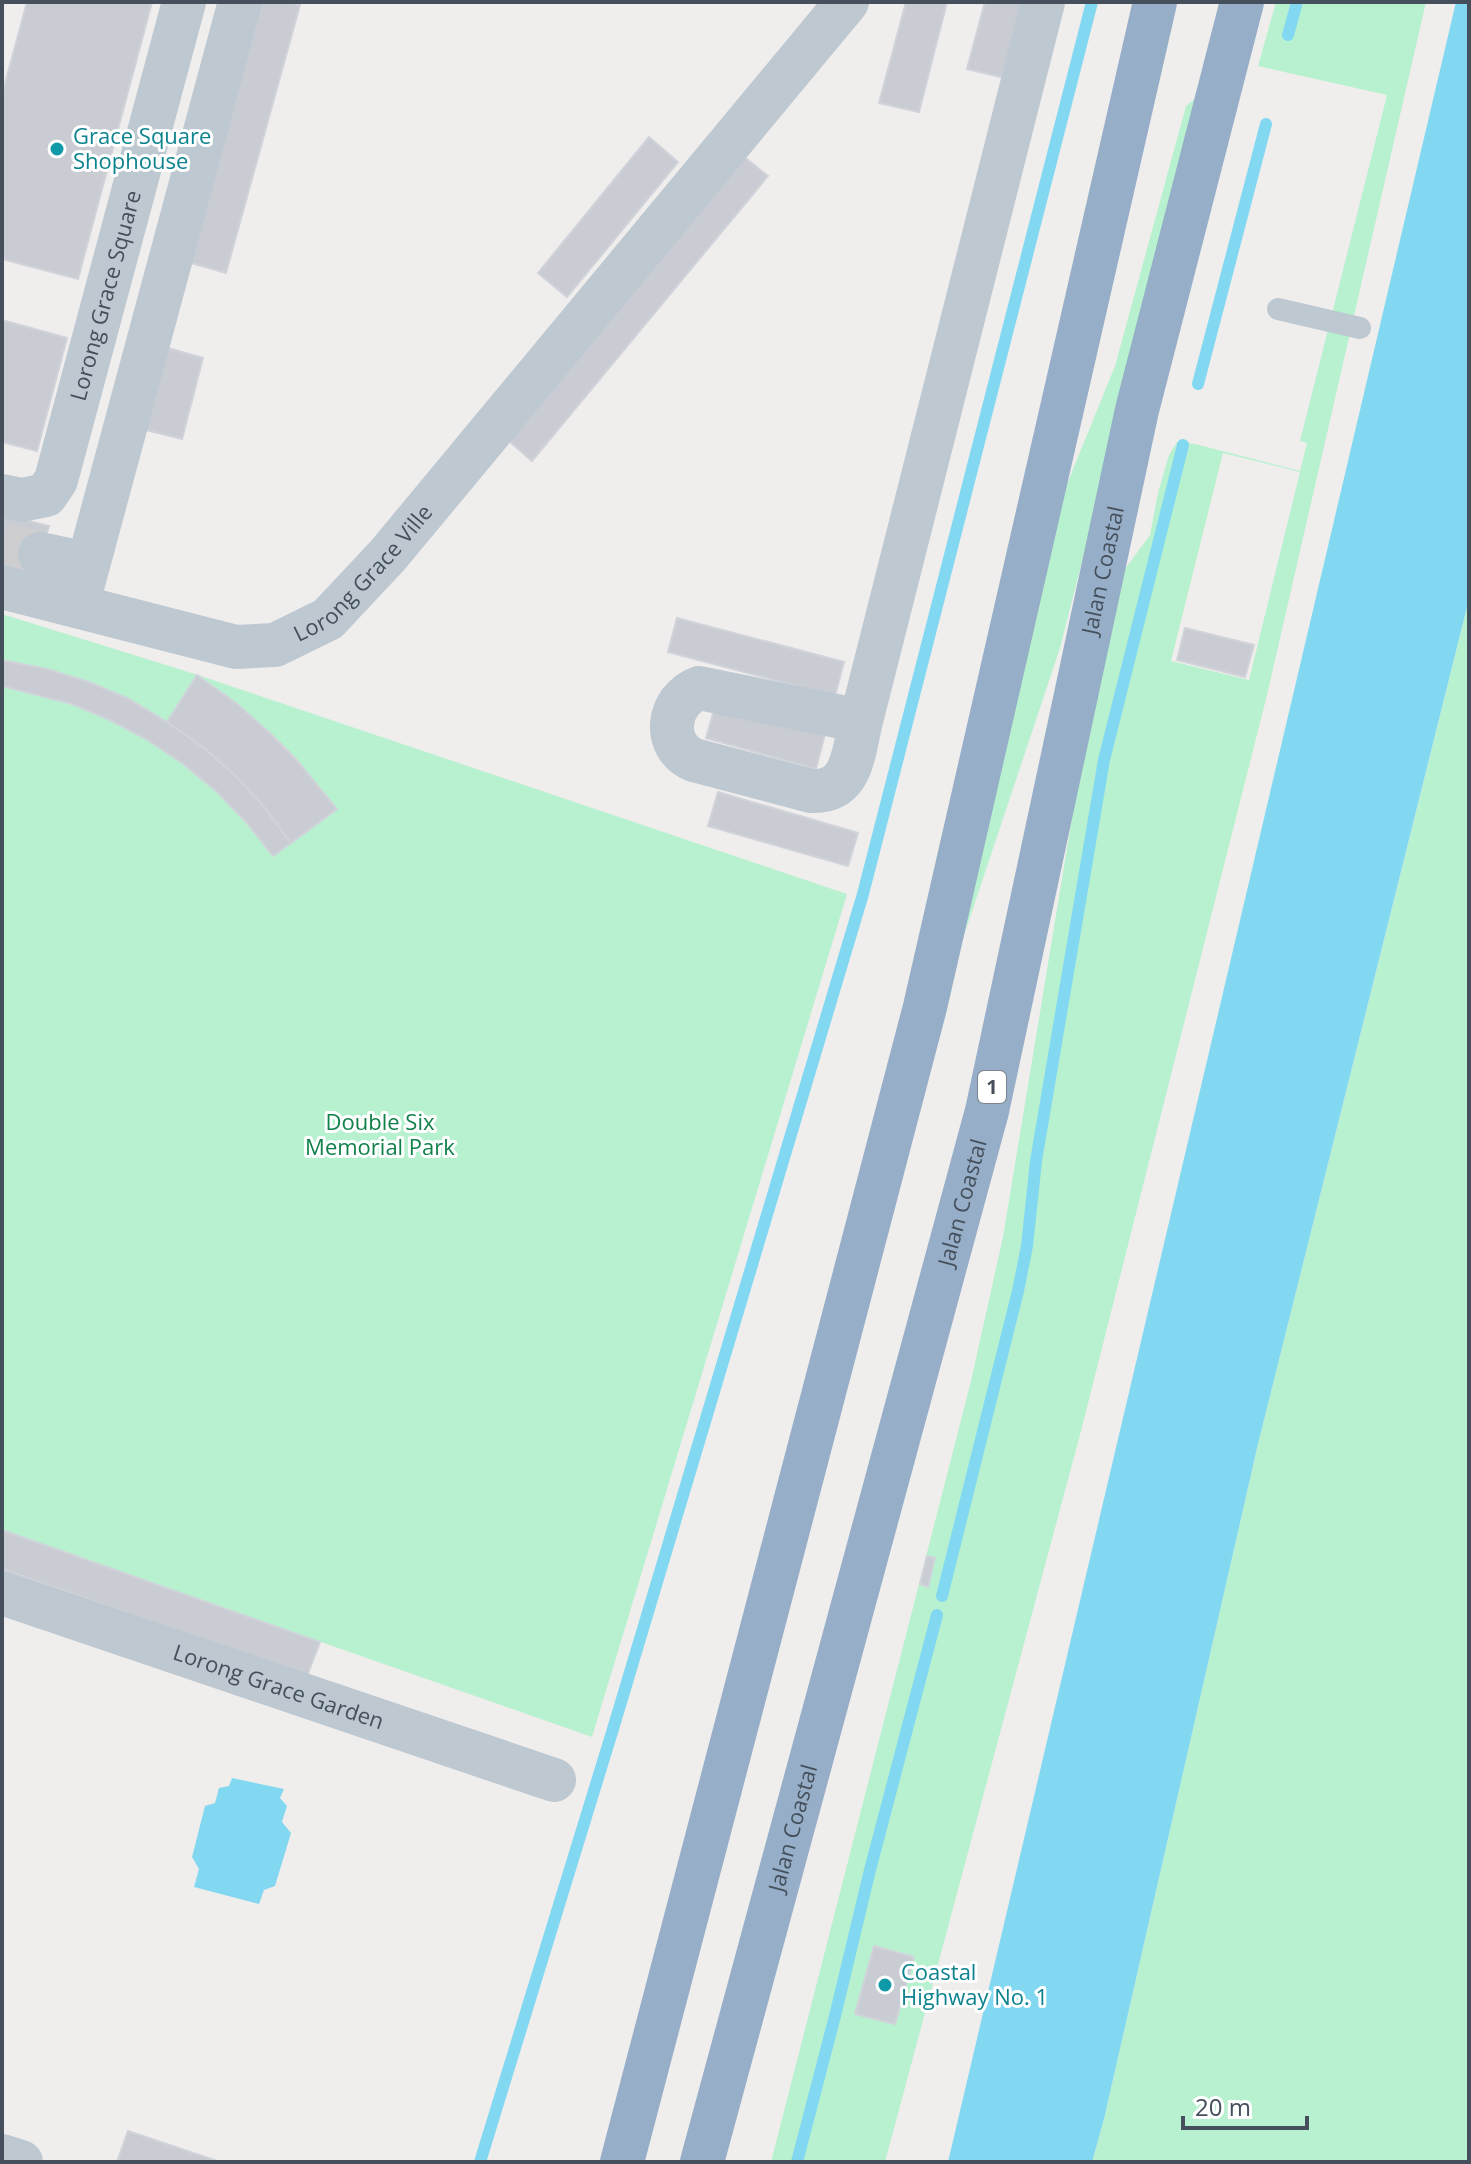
<svg xmlns="http://www.w3.org/2000/svg" width="1471" height="2164" viewBox="0 0 1471 2164" font-family="'Open Sans',sans-serif">
  <rect width="100%" height="100%" fill="#f0eded"/>
  <g fill="#b8f1cf" fill-rule="evenodd">
    <path d="M1276 2H1426L1267 695 1081 1431 885 2162H771L971 1381 1003 1237 1073 812 1081 753 1122 573 1150 535 1158 493 1169 455 1177 442 1195 444 1300 471 1307 443 1300 441 1387 95 1258 66ZM1223 453 1300 472 1249 680 1171 661ZM873 1947 914 1957 895 2024 855 2014Z"/>
    <path d="M1201 94 1060 648 941 1004 1065 489 1115 366 1186 106Z"/>
    <path d="M1469 599V2162H1092L1104 2119 1258 1444Z"/>
    <path d="M2 614 195 674 847 894 592 1737 2 1530Z"/>
  </g>
  <g fill="#83d8f1">
    <path d="M1456 2H1469V599L1258 1444 1104 2119 1092 2162H948Z"/>
    <path d="M232 1778 284 1789 280 1798 287 1806 282 1822 291 1833 275 1886 264 1890 259 1904 194 1887 199 1869 192 1857 205 1806 215 1803 219 1788 229 1786Z"/>
  </g>
  <g fill="none" stroke-linecap="round" stroke-linejoin="round">
    <g stroke="#83d8f1" stroke-width="12">
      <path d="M1288 35 1297 2"/>
      <path d="M1198 384 1266 124"/>
      <path d="M942 1596 1018 1291 1027 1246 1036 1161 1104 760 1183 445"/>
      <path d="M480 2162 613 1729 863 894 1092 2"/>
      <path d="M797 2162 836 2012 870 1870 937 1615"/>
    </g>
  </g>
  <g fill="#caccd3" stroke="#d1d3da" stroke-width="2">
    <path d="M27 2H152L78 279 2 259V95Z"/>
    <path d="M262 2H287L300 5 226 273 191 263Z"/>
    <path d="M906 2H947L919 112 879 103Z"/>
    <path d="M985 2H1025L1005 78 967 69Z"/>
    <path d="M649 137 678 162 567 297 538 273Z"/>
    <path d="M737 151 768 176 532 461 502 435Z"/>
    <path d="M2 320 67 338 37 451 2 442Z"/>
    <path d="M168 348 203 358 182 439 146 430Z"/>
    <path d="M5 515 49 526 35 574 2 566V528Z"/>
    <path d="M677 618 844 662 835 696 668 652Z"/>
    <path d="M1185 628 1254 645 1245 677 1177 660Z"/>
    <path d="M2 660 47 669 89 682 129 699 167 722 203 747 236 776 265 808 291 843 273 856 246 822 216 791 182 763 146 739 110 720 72 704 2 686Z"/>
    <path d="M197 675 236 703 272 735 295 758 337 809 291 843 265 808 236 776 203 747 167 722Z"/>
    <path d="M716 703 825 734 816 769 706 738Z"/>
    <path d="M718 792 858 833 848 866 708 826Z"/>
    <path d="M2 1530 320 1642 307 1676 2 1569Z"/>
    <path d="M927 1556 935 1558 928 1587 920 1584Z"/>
    <path d="M874 1946 914 1957 895 2024 855 2014Z"/>
    <path d="M128 2131 220 2162H117Z"/>
  </g>
  <g fill="none" stroke-linecap="round" stroke-linejoin="round">
    <path stroke="#ceced0" stroke-width="44" stroke-dasharray="44 22" stroke-linecap="butt" d="M2 544 40 554"/>
    <path stroke="#bdc8d1" stroke-width="22" d="M1278 309 1360 328"/>
    <g stroke="#bdc8d1" stroke-width="44">
      <path id="s1" d="M2 496 22 500 46 495 56 480 184 2"/>
      <path d="M40 554 88 564"/>
      <path id="s2" d="M2 587 236 647 275 645 328 619 388 555 847 2"/>
      <path d="M77 606 240 2"/>
      <path d="M861 721 699 688C667 700 661 746 694 760L811 791C853 793 853 753 861 721L1043 2"/>
      <path id="s3" d="M2 1593 554 1780"/>
      <path d="M2 2156 21 2162"/>
    </g>
    <g stroke="#96aec7" stroke-width="44">
      <path d="M622 2162 925 1007 1155 2"/>
      <path id="s4" d="M702 2162 987 1111 1137 410 1242 2"/>
    </g>
  </g>
  <g fill="#0f9aa8" stroke="#fff" stroke-width="3">
    <circle cx="57" cy="149" r="8"/>
    <circle cx="885" cy="1985" r="8"/>
  </g>
  <g text-anchor="middle" stroke-width="6" stroke-linejoin="round" paint-order="stroke">
    <rect fill="#fff" stroke="#7d848d" stroke-width="2" x="978" y="1071" width="28" height="32" rx="6"/>
    <g font-size="20" font-weight="bold" fill="#45505c">
      <text x="992" y="1094">1</text>
    </g>
    <g font-size="22" fill="#0d838f" stroke="#fff" text-anchor="start">
      <text x="73" y="144">Grace Square<tspan x="73" dy="25">Shophouse</tspan></text>
      <text x="901" y="1980">Coastal<tspan x="901" dy="25">Highway No. 1</tspan></text>
    </g>
    <g font-size="22" fill="#45505c" stroke="#fff">
      <text dy="8" stroke="none"><textPath href="#s1" startOffset="254">Lorong Grace Square</textPath></text>
      <text dy="8" stroke="none"><textPath href="#s2" startOffset="396">Lorong Grace Ville</textPath></text>
      <text dy="8" stroke="none"><textPath href="#s4" startOffset="1642">Jalan Coastal</textPath></text>
      <text dy="8" stroke="none"><textPath href="#s4" startOffset="994">Jalan Coastal</textPath></text>
      <text dy="8" stroke="none"><textPath href="#s3" startOffset="292">Lorong Grace Garden</textPath></text>
      <text dy="8" stroke="none"><textPath href="#s4" startOffset="346">Jalan Coastal</textPath></text>
    </g>
    <g font-size="22" fill="#11814b" stroke="#fff">
      <text x="380" y="1130">Double Six<tspan x="380" dy="25">Memorial Park</tspan></text>
    </g>
  </g>
  <rect width="1471" height="2164" fill="none" stroke="#45505c" stroke-width="8"/>
  <path d="M1183 2116v12h124v-12" fill="none" stroke="#45505c" stroke-width="4"/>
  <text x="1195" y="2116" font-size="24" fill="#45505c" stroke="#ffffff" stroke-width="6" paint-order="stroke">20 m</text>
</svg>
